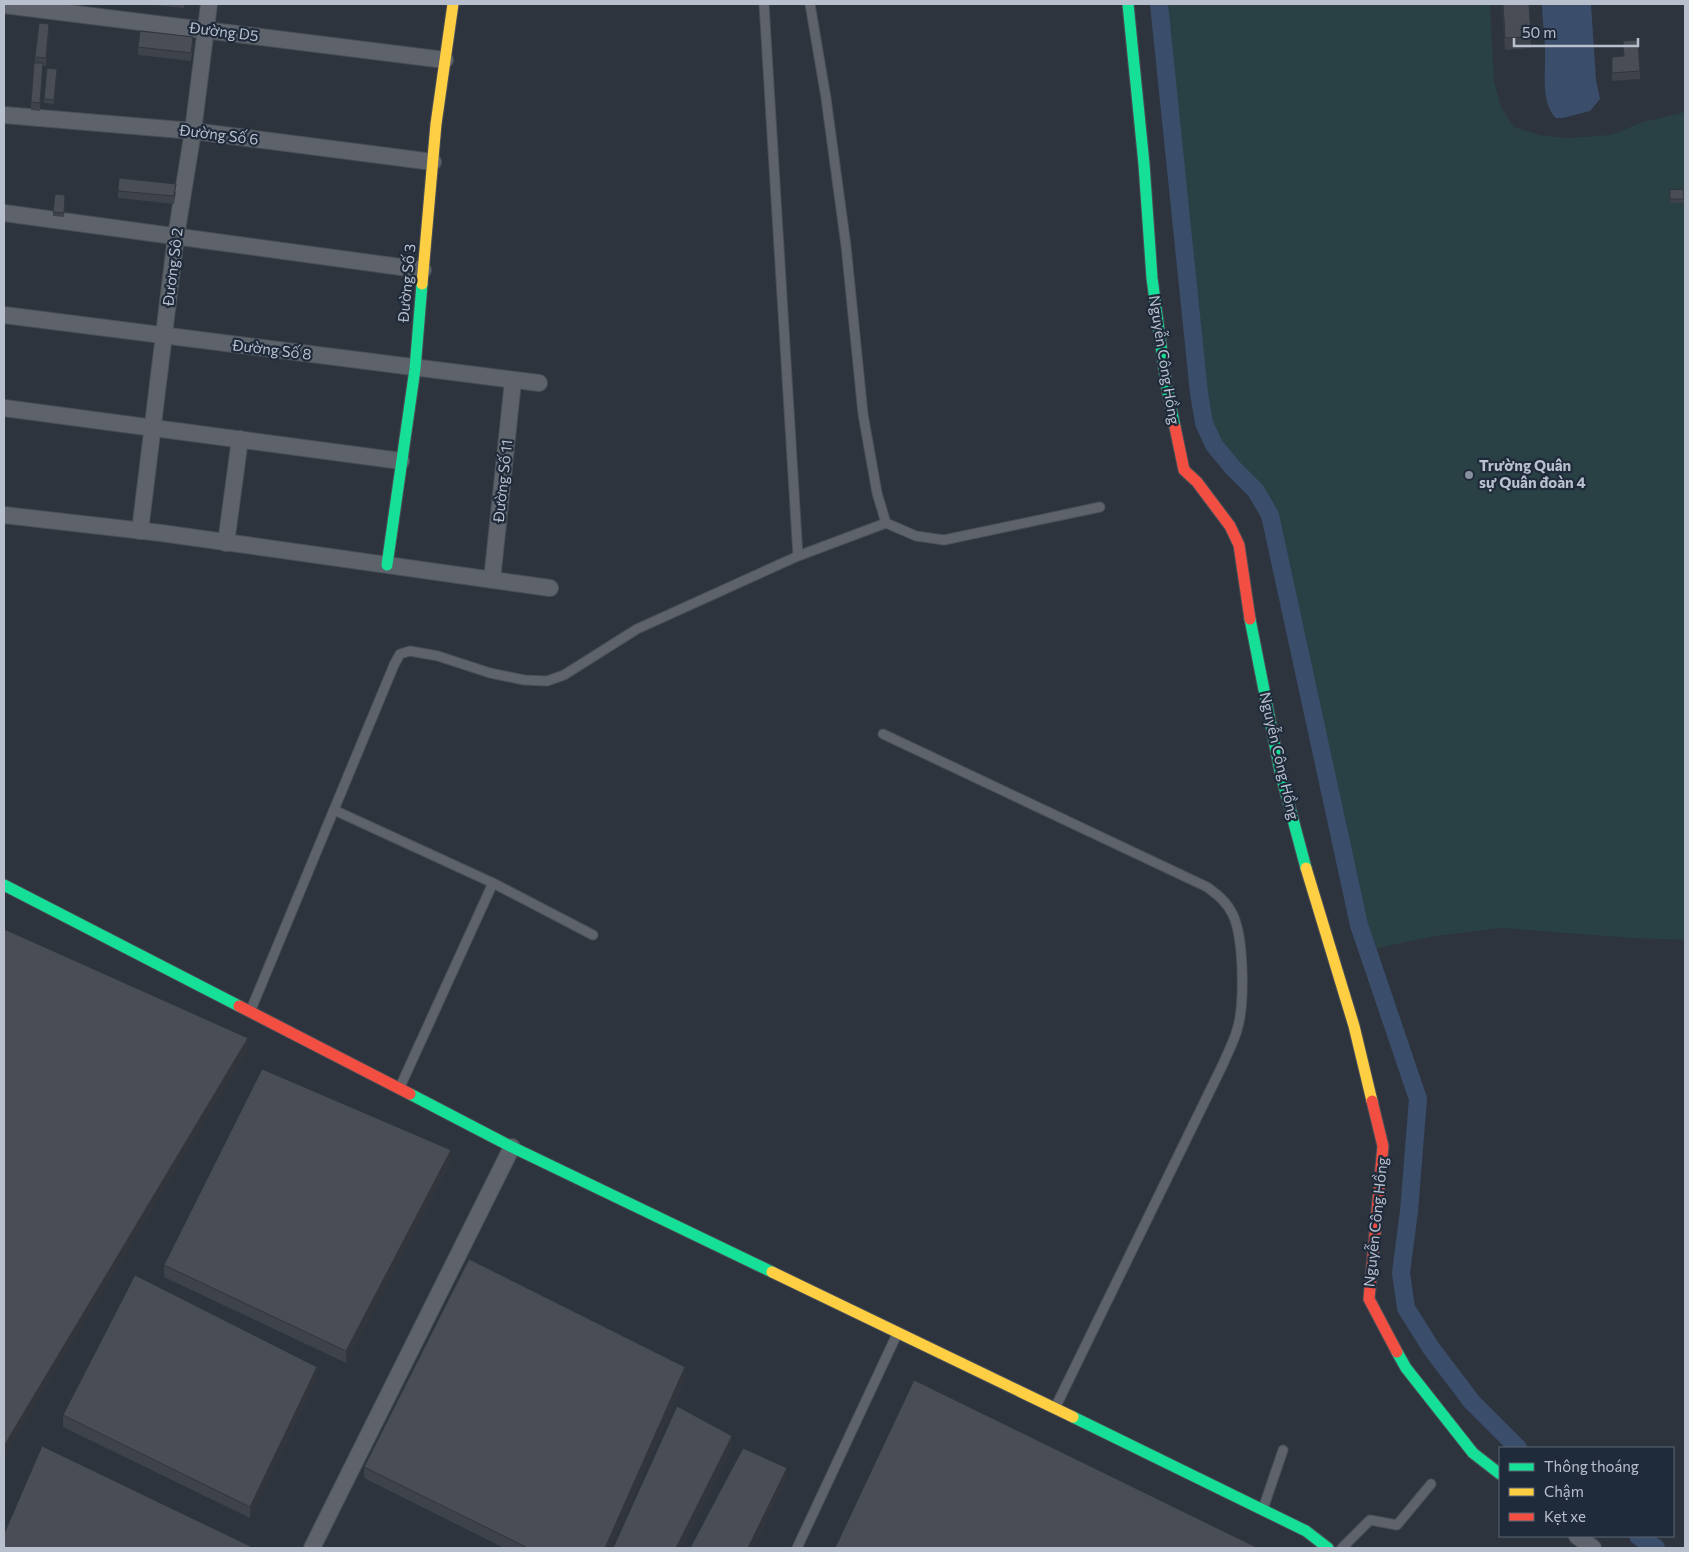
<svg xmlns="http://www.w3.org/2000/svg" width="1689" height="1552" viewBox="0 0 1689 1552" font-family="Commissioner,sans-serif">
  <rect width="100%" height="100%" fill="#2d343e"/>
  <path fill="#294045" d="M1163 4H1490L1494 81 1501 107 1514 127 1540 135 1568 138 1611 135 1643 122 1685 112V940L1632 938 1502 928 1435 936 1373 949 1339 825 1273 510C1260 477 1232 461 1215 431 1210 422 1209 410 1206 400Z"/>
  <path fill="#3a4d6a" d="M1542 4H1591L1596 80 1600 99 1590 111 1563 118H1556C1540 103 1546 70 1545 50 1545 35 1542 20 1542 4Z"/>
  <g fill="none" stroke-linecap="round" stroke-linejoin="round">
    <g stroke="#3a4d6a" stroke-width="18">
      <path d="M1159 4 1199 393 1204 423 1214 445 1234 469 1256 491 1270 515 1359 925 1418 1099 1409 1211 1401 1273 1406 1308 1431 1348 1472 1402 1518 1448"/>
      <path d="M1638 1536 1656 1548"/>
    </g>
    <defs>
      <g id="lane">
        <path d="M764 4 798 556"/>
        <path d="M810 4 826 98 846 246 863 414 877 493 886 523 916 536 944 540 1100 507"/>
        <path d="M883 734 1207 887C1218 895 1227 902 1233 915 1244 939 1245 1005 1237 1030 1234 1041 1228 1052 1224 1062L1055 1408"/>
        <path d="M334 810 493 883 593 935"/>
        <path d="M250 1012 394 665 400 654 410 651 438 656 490 673 524 680 547 681 564 675 637 629 798 556 886 523"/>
        <path d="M400 1087 493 883"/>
        <path d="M1263 1509 1283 1450"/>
        <path d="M797 1548 898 1332"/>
        <path d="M1342 1548 1370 1520 1397 1525 1431 1484"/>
      </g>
      <g id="street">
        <path d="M4 5 445 60"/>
        <path d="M4 115 193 131 433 162"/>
        <path d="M4 213 423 270"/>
        <path d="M4 315 539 383"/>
        <path d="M4 408 401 461"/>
        <path d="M4 515 161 533 550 588"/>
        <path d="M140 531 176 236 193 131 209 4"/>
        <path d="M226 543 240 439"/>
        <path d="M492 580 513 381"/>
        <path d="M1577 1536 1593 1548"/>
        <path d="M312 1548 512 1147"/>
      </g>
      <g id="fast">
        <path d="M1128 4 1144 164 1152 278 1166 383 1175 427"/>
        <path d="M387 565 415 369 422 284"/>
        <path d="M1250 619 1280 771 1306 868"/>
        <path d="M4 885 239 1006"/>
        <path d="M410 1094 512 1147 772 1272"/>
        <path d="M1397 1352 1406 1368 1473 1453 1500 1474"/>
        <path d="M1073 1417 1306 1531 1328 1548"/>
      </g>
      <g id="slow">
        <path d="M422 284 436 124 453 4"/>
        <path d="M1306 868 1354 1026 1372 1101"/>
        <path d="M772 1272 1073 1417"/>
      </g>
      <g id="jam">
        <path d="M1175 427 1184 470 1197 482 1230 526 1239 545 1250 619"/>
        <path d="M239 1006 410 1094"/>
        <path d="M1372 1101 1383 1146 1369 1299 1397 1352"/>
      </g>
    </defs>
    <use href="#lane" stroke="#4a4f56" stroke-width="11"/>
    <use href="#street" stroke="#4a4f56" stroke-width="18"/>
    <use href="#fast" stroke="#4a4f56" stroke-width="13"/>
    <use href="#slow" stroke="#4a4f56" stroke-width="13"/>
    <use href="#jam" stroke="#4a4f56" stroke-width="13"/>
    <use href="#lane" stroke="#5e636b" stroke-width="9"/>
    <use href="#street" stroke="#5e636b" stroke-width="16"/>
    <use href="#fast" stroke="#16e098" stroke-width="11"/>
    <use href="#slow" stroke="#ffcf43" stroke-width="11"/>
    <use href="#jam" stroke="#f24e42" stroke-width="11"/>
  </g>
  <g fill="#3e424a">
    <path d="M144 4H185L184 8Z"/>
    <path d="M1502 4H1529L1531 48 1505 50Z"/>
    <path d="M49 31 46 66H43L40 111 31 110V102L35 57Z"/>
    <path d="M1623 41 1640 71V79L1612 81V57L1624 56Z"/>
    <path d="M193 45 191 61 138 55V47Z"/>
    <path d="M57 69 54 104 44 103V99Z"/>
    <path d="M1683 189 1684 203H1670V190Z"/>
    <path d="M118 191 176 192 174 204 118 198Z"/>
    <path d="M65 195 64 217 53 216V212Z"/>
    <path d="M451 1161 346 1363 164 1277V1265Z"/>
    <path d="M317 1378 250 1518 63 1427V1415Z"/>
    <path d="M685 1379 610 1548H504L364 1478V1467Z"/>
  </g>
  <g fill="#32363c">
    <path d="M49 24V31L46 66V58Z"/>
    <path d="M43 63V71L40 111V103Z"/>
    <path d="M248 1038V1050L4 1457V1446Z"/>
    <path d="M451 1150V1161L346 1363V1351Z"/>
    <path d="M317 1367V1378L250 1518V1507Z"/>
    <path d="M685 1367V1379L610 1548H605Z"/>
    <path d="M732 1436V1448L682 1548H676Z"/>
    <path d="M787 1468V1479L754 1548H748Z"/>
  </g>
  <g fill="#484d56" stroke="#32363c">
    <path d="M1503 4H1529L1531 37 1505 38Z"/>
    <path d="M39 23 49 24 46 58 35 57Z"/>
    <path d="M140 31 193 37 191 53 138 47Z"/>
    <path d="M1638 40 1640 71 1612 73V57L1624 56 1623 41Z"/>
    <path d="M34 63H43L40 103 31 102Z"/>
    <path d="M47 68 57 69 54 100 44 99Z"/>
    <path d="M119 178 176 184 174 196 118 191Z"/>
    <path d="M1683 189 1684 199H1670V190Z"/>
    <path d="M55 194 65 195 64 213 53 212Z"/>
    <path d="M4 929 248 1038 4 1446Z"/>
    <path d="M262 1069 451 1150 346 1351 164 1265Z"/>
    <path d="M469 1259 685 1367 605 1548H528L364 1467Z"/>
    <path d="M135 1275 317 1367 250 1507 63 1415Z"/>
    <path d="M914 1380 1258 1548H835Z"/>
    <path d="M677 1406 732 1436 676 1548H613Z"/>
    <path d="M42 1446 250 1546 249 1548H4V1534Z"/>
    <path d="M743 1448 787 1468 748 1548H690Z"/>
  </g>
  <circle fill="#878f9c" stroke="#1f2a3a" stroke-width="2" cx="1469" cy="475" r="5"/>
  <g text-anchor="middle" stroke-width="4.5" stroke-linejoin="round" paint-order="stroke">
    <g font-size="15" fill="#b8c0ce" stroke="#1f2a3a">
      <text transform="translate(224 32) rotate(7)" y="5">Đường D5</text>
      <text transform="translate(219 135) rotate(7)" y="5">Đường Số 6</text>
      <text transform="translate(173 267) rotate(-83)" y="5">Đương Sô 2</text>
      <text transform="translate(407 283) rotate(-85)" y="5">Đường Số 3</text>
      <text transform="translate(272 350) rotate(7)" y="5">Đường Số 8</text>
      <text transform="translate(1164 360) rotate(81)" y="5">Nguyễn Công Hồng</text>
      <text transform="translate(503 481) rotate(-84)" y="5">Đường Số 11</text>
      <text transform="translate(1279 756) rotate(77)" y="5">Nguyễn Công Hồng</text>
      <text transform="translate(1376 1222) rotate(-84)" y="5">Nguyễn Công Hồng</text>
    </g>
    <g font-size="15" font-weight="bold" fill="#b8c0ce" stroke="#1f2a3a" text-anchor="start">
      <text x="1479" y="471">Trường Quân<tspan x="1479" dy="17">sự Quân đoàn 4</tspan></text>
    </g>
  </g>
  <rect width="1689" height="1552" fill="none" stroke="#b8c0ce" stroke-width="10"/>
  <rect x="1499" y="1447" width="175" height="90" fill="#1f2a3a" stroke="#5c6675"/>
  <rect x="1509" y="1463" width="25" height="8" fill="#16e098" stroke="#5c6675"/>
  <text x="1544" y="1472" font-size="15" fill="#b8c0ce">Thông thoáng</text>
  <rect x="1509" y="1488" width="25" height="8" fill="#ffcf43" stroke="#5c6675"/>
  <text x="1544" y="1497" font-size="15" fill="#b8c0ce">Chậm</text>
  <rect x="1509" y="1513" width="25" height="8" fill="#f24e42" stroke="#5c6675"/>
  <text x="1544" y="1522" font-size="15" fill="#b8c0ce">Kẹt xe</text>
  <path d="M1514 38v8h124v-8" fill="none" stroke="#b8c0ce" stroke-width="2.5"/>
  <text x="1522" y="38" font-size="15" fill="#b8c0ce" stroke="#1f2a3a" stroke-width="4" paint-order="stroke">50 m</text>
</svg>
